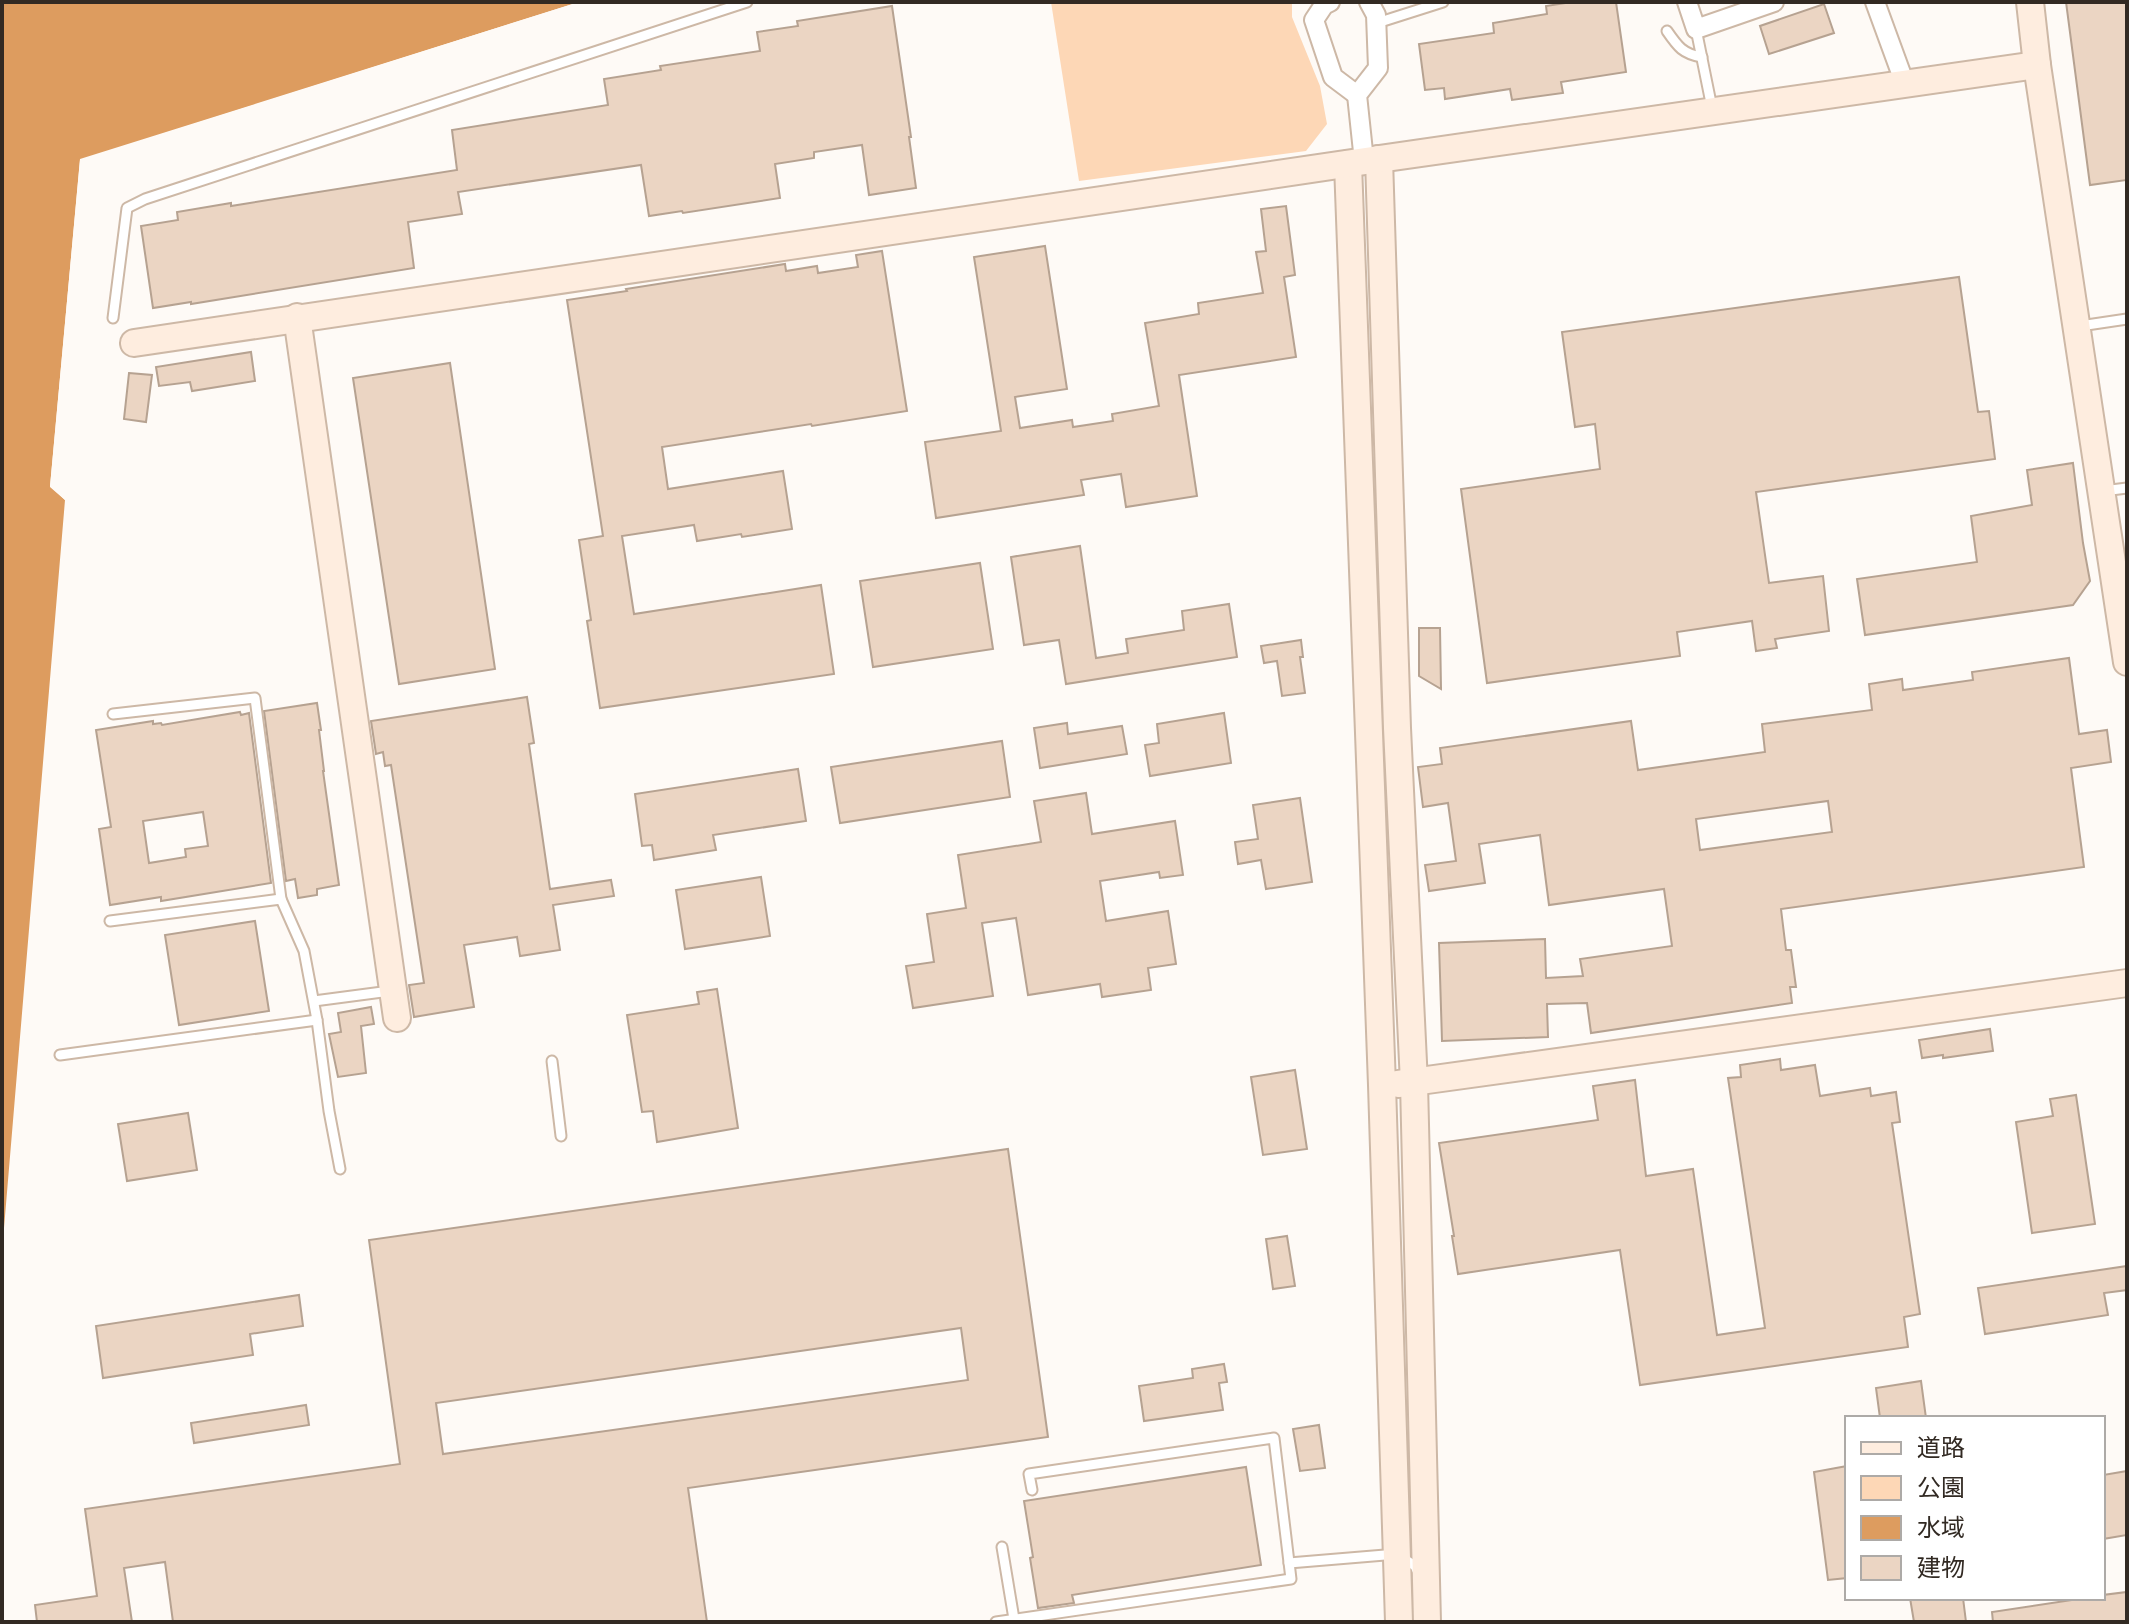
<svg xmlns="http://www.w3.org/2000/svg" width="2129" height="1624" viewBox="0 0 2129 1624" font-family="'Playfair Display','Noto Sans JP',serif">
  <rect width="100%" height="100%" fill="#fefaf6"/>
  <path fill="#fdd7b6" d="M1051 2H1292V17L1320 86 1327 124 1306 151 1079 181Z"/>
  <path fill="#dd9c5f" d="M2 2H579L80 160 50 486 65 500 2 1252Z"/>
  <path fill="#fefaf6" d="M579 2H583L581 6 84 163 54 485 69 499 65 500 50 487 80 159Z"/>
  <g fill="#ebd5c3" stroke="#b6a291" stroke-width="2" fill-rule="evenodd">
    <path d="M1572 2H1616L1626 72 1561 82 1563 93 1512 100 1510 89 1445 99 1444 88 1425 90 1419 44 1494 33 1493 23 1547 14 1546 6Z"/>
    <path d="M2066 2H2127V180L2090 185Z"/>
    <path d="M1824 4 1834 33 1769 54 1760 26Z"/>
    <path d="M892 6 911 137H909L916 188 869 195 862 145 814 152V158L775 164 780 198 683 213 682 211 649 216 641 165 458 192 462 214 408 222 414 268 191 304V302L153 308 141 226 178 220 177 212 231 203V206L457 170 452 130 608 105 604 79 661 70 660 66 760 51 757 32 798 26 797 21Z"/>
    <path d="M1286 206 1295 275 1284 277 1296 357 1179 375 1197 496 1126 507 1121 474 1081 480 1084 495 936 518 925 442 1001 431 974 257 1045 246 1067 389 1015 397 1020 428 1072 420 1073 427 1113 421 1112 414 1159 406 1145 323 1199 314 1198 303 1263 293 1256 252 1266 251 1261 209Z"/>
    <path d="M882 251 907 411 812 426 811 424 662 447 668 489 783 471 792 529 742 537 741 534 697 541 694 525 622 536 634 614 821 585 834 674 600 708 587 621 591 620 579 540 603 536 567 300 627 291 626 289 785 264 786 271 817 266 818 273 858 267 856 255Z"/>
    <path d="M1959 277 1978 412 1989 411 1995 459 1756 492 1769 583 1823 576 1829 631 1775 639 1777 648 1756 651 1752 621 1677 632 1680 656 1487 683 1461 489 1600 469 1595 424 1575 427 1562 332Z"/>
    <path d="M251 352 255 381 192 391 190 382 159 386 156 367Z"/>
    <path d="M450 363 495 669 399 684 353 378Z"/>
    <path d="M129 373 152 375 146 422 124 419Z"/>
    <path d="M2073 463 2083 543 2090 581 2073 605 1865 635 1857 579 1977 562 1971 516 2032 505 2027 470Z"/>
    <path d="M1080 546 1096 658 1128 653 1126 639 1184 630 1182 611 1229 604 1237 657 1066 684 1059 640 1024 645 1011 557Z"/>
    <path d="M980 563 993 649 873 667 860 581Z"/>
    <path d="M1419 628H1440L1441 689 1419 676Z"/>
    <path d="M1301 640 1303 657H1300L1305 693 1282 696 1277 661 1264 663 1261 646Z"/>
    <path d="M2069 658 2079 734 2107 730 2111 762 2071 768 2084 867 1781 909 1786 950H1791L1796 987H1790L1792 1003 1591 1033 1587 1003 1547 1004 1548 1037 1442 1041 1439 943 1545 939 1546 978 1583 976 1580 959 1672 946 1664 889 1549 905 1540 835 1479 844 1485 883 1429 891 1425 865 1456 861 1448 803 1423 807 1418 767 1442 764 1440 748 1631 721 1638 770 1765 752 1762 724 1872 710 1869 684 1902 679 1903 690 1973 680 1972 672ZM1828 801 1832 832 1700 850 1696 819Z"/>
    <path d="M527 697 534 743 529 744 550 889 611 880 614 896 553 905 560 950 520 956 517 937 464 945 474 1007 414 1017 409 985 424 983 391 765 385 766 383 752 376 754 371 721Z"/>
    <path d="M317 703 321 730H319L324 771H323L339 885 317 889V895L298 898 295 879 286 881 264 711Z"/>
    <path d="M240 712 241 715 249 713 271 883 161 901V897L110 905 99 829 111 827 96 730 153 721V724L161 723 162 725ZM203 812 208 846 185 849 186 857 149 863 143 821Z"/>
    <path d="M1224 713 1231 763 1150 776 1145 745 1159 743 1157 724Z"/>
    <path d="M1067 723 1068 734 1122 726 1127 754 1040 768 1034 728Z"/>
    <path d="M1002 741 1010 797 840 823 831 767Z"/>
    <path d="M798 769 806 821 713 835 716 850 654 860 652 845 642 846 635 794Z"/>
    <path d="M1086 793 1092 834 1175 821 1183 875 1160 878 1159 872 1100 881 1106 921 1168 911 1176 964 1148 968 1151 990 1102 997 1100 984 1028 995 1016 918 982 923 993 996 913 1008 906 966 934 962 927 914 966 908 958 855 1041 842 1034 801Z"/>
    <path d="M1300 798 1312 882 1266 889 1261 860 1238 864 1235 842 1258 839 1253 805Z"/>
    <path d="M761 877 770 936 685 949 676 890Z"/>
    <path d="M255 921 269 1011 179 1025 165 935Z"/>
    <path d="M717 989 738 1128 657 1142 653 1111 642 1112 627 1015 699 1004 697 992Z"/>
    <path d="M371 1007 374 1024 361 1026 366 1073 338 1077 329 1034 341 1032 338 1013Z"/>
    <path d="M1990 1029 1993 1051 1943 1058V1055L1922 1058 1919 1040Z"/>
    <path d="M1780 1059 1781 1070 1815 1065 1820 1096 1870 1088 1871 1096 1896 1092 1900 1122 1892 1123 1920 1314 1904 1317 1908 1347 1640 1385 1620 1250 1458 1274 1452 1236H1454L1439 1143 1598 1120 1593 1086 1635 1080 1646 1176 1693 1169 1717 1335 1765 1328 1728 1078 1741 1077 1740 1065Z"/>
    <path d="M1295 1070 1307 1149 1263 1155 1251 1077Z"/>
    <path d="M2076 1095 2095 1224 2032 1233 2016 1122 2053 1116 2050 1099Z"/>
    <path d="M188 1113 197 1170 127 1181 118 1124Z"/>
    <path d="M1008 1149 1048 1437 688 1488 707 1622H173L165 1562 124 1568 132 1622H37L35 1605 97 1596 85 1509 400 1464 369 1240ZM961 1328 968 1380 443 1454 436 1403Z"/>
    <path d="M1287 1236 1295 1286 1273 1289 1266 1239Z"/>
    <path d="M2127 1266V1290L2104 1293 2108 1315 1985 1334 1978 1288Z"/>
    <path d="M299 1295 303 1326 250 1334 253 1355 103 1378 96 1326Z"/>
    <path d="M1224 1364 1227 1382 1219 1383 1223 1410 1144 1421 1139 1386 1193 1378 1192 1369Z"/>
    <path d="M1921 1381 1926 1418H1880L1876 1388Z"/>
    <path d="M306 1405 309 1425 194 1443 191 1423Z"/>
    <path d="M1319 1425 1325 1468 1300 1471 1293 1429Z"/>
    <path d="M1847 1466V1578L1828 1580 1814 1472Z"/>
    <path d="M1246 1467 1261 1565 1072 1595 1074 1603 1038 1608 1030 1558 1033 1557 1024 1501Z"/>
    <path d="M2127 1471V1535L2103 1539V1475Z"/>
    <path d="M2127 1592V1622H1993L1992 1612 2085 1598H2103V1595Z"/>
    <path d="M1910 1598H1963L1966 1622H1914Z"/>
  </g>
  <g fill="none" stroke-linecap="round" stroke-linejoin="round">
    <defs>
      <g id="lane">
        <path d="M1377 23 1443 2"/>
        <path d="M1696 29 1712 108"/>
        <path d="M1667 31C1678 47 1683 54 1702 57"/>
        <path d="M113 318 127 208 145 199 747 2"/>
        <path d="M2080 326 2127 319"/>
        <path d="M2103 491 2127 488"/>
        <path d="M113 714 255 698 281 899"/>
        <path d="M110 921 281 899 304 951 317 1020 329 1111 340 1169"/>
        <path d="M314 1001 390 991"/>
        <path d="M60 1055 317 1020"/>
        <path d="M552 1061 561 1136"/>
        <path d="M1002 1547 1014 1619"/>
        <path d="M1289 1563 1397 1554 1415 1566 1418 1573"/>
        <path d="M996 1622 1291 1579 1274 1438 1029 1474 1032 1490"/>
      </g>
      <g id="street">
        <path d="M1330 2 1324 5 1314 20 1333 77 1357 95"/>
        <path d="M1687 2 1696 29 1774 2"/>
        <path d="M1875 2 1905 84"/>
        <path d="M1364 161 1357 95 1378 68 1376 15 1369 2"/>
      </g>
      <g id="secondary">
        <path d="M2030 2 2037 65 2127 662"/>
        <path d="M1379 159 1397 728 1414 1083 1427 1622"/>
        <path d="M1348 164 1382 1085 1399 1622"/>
        <path d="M297 317 397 1018"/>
        <path d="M134 343 1379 159 2037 65"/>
        <path d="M1398 1084 2127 983"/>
      </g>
    </defs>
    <use href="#lane" stroke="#cdb8a6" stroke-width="13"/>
    <use href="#street" stroke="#cdb8a6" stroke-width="22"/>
    <use href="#secondary" stroke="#cdb8a6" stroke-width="30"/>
    <use href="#lane" stroke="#fff" stroke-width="9"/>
    <use href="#street" stroke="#fff" stroke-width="18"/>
    <use href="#secondary" stroke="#feeddf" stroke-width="26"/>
  </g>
  <rect width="2129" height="1624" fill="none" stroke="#322a23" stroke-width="8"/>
  <rect x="1845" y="1416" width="260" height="184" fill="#ffffff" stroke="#adaaa7" stroke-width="2"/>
  <rect x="1861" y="1442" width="40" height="12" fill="#feeddf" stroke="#adaaa7" stroke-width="2"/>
  <text x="1917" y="1456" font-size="24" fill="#322a23">道路</text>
  <rect x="1861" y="1476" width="40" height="24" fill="#fdd7b6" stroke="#adaaa7" stroke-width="2"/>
  <text x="1917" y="1496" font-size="24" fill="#322a23">公園</text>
  <rect x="1861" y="1516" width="40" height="24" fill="#dd9c5f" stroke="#adaaa7" stroke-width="2"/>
  <text x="1917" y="1536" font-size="24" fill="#322a23">水域</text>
  <rect x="1861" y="1556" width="40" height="24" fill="#ebd5c3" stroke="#adaaa7" stroke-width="2"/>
  <text x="1917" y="1576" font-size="24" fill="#322a23">建物</text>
</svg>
